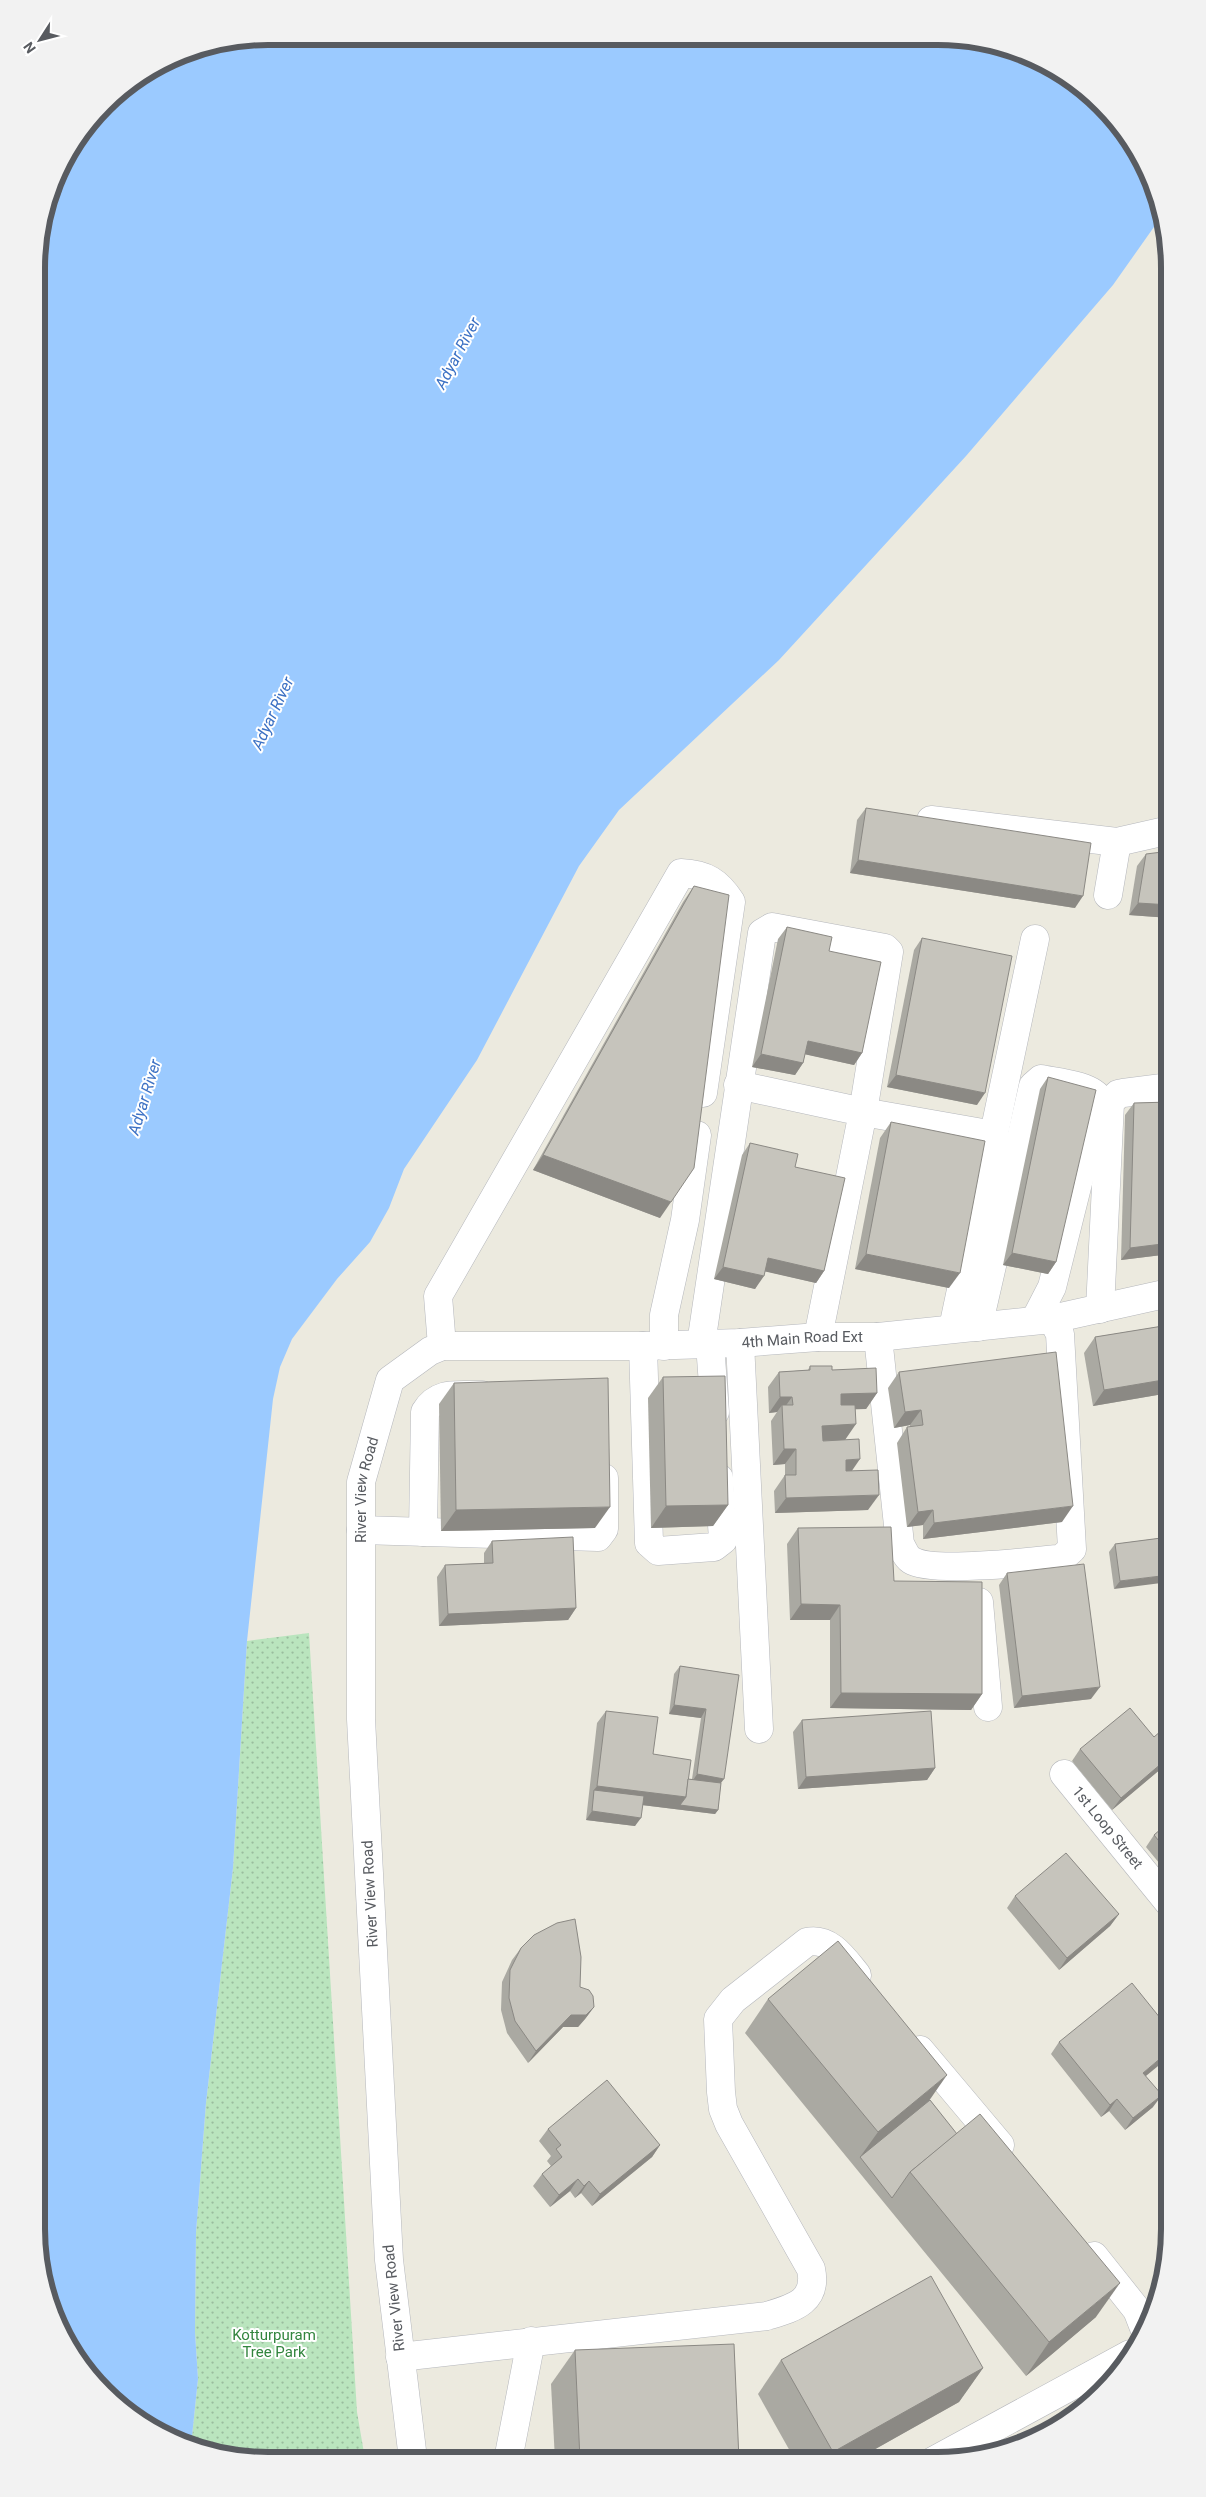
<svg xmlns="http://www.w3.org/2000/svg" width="1206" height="2497" viewBox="0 0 1206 2497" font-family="Roboto,sans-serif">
  <defs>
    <pattern id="grass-dots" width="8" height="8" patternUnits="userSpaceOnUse" patternTransform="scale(1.25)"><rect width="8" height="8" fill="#bae5be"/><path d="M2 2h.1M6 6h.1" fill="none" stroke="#9abd9e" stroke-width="1.8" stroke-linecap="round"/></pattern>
  </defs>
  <rect width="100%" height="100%" fill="#eceadf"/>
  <path fill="url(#grass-dots)" d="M309 1633 357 2412 365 2459H238L191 2446 198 2379 195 2332 196 2233 206 2103 233 1868 247 1641Z"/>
  <path fill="#9bcaff" d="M268 36 983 41C1002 47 1024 52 1041 61 1100 91 1150 151 1161 217L1113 285 966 456 779 660 619 810 579 866 477 1060 404 1169 389 1208 370 1242 337 1279 292 1339 280 1367 273 1399 247 1641 233 1868 206 2103 196 2233 195 2332 198 2379 191 2446 179 2443 115 2403 75 2357 48 2303 36 2229 37 253 60 165 115 94 180 54Z"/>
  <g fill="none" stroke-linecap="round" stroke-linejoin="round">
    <defs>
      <g id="street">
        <path d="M931 820 1117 842 1170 830"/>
        <path d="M1108 895 1117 842"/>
        <path d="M738 1085 863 1112 818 1337"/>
        <path d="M1100 1309 1110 1103 1118 1094 1123 1093 1170 1087"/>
        <path d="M978 1327 1033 1086 1041 1079C1055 1082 1092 1085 1099 1099L1052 1287 1035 1320"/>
        <path d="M953 1328 1035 939"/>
        <path d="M878 1337 900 1544C903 1549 906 1557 911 1560 931 1573 1029 1562 1057 1559L1062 1558 1072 1549 1060 1334 1052 1319"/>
        <path d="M740 1343 759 1729"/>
        <path d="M701 1344 762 933 772 927 885 948 889 952 863 1112 994 1135"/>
        <path d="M710 1344 715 1412"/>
        <path d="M442 1346 438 1296 681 873C706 874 718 882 731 902L703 1093"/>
        <path d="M643 1346 649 1543 658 1551 714 1547 723 1540 719 1478"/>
        <path d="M664 1346V1315L685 1220 697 1135"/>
        <path d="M361 1530 598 1537 604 1529V1478"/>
        <path d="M423 1532 425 1412C438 1390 458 1396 482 1395"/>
        <path d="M979 1602 988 1707"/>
        <path id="s1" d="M1064 1774 1169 1903"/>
        <path d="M920 2050 1000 2145"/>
        <path d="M1094 2256 1137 2310 1144 2328"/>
        <path d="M400 2357 767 2316C793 2308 818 2302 811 2269L729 2124 723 2109 721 2092 718 2019 733 2000 807 1942C830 1937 844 1959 857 1975"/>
        <path id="s2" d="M413 2459 389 2260 361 1719V1482L390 1380 430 1351 442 1346H643L740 1343 818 1337H878L1052 1319 1169 1293"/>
        <path d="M508 2460 531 2341"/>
        <path d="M933 2461 1130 2354"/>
      </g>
    </defs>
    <use href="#street" stroke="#b5b7bc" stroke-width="29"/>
    <use href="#street" stroke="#fff" stroke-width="28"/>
  </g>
  <g fill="#aaa9a2">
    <path d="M866 808 1075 908 850 873 857 820Z"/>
    <path d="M1146 854 1170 918 1129 915 1137 866Z"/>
    <path d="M694 886 660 1218 533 1170 683 902Z"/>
    <path d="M787 927 829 951 862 1053 854 1065 805 1054 803 1063 795 1075 752 1067 778 939Z"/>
    <path d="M922 938 977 1105 887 1087 914 950Z"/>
    <path d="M1048 1077 1056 1262 1048 1274 1003 1265 1040 1089Z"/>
    <path d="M1170 1102V1254L1121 1260 1125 1115 1134 1103Z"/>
    <path d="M891 1122 949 1288 855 1269 880 1138Z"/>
    <path d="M750 1143 795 1167 824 1271 816 1283 765 1271 755 1289 714 1279 742 1155Z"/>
    <path d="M1169 1325V1393L1093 1406 1084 1353 1095 1337Z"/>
    <path d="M810 1366 832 1370 877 1393 866 1409H855L845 1440 852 1471 868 1510 775 1513 774 1491 785 1475V1464L773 1465 771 1421 777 1412 769 1413 768 1387 779 1372 808 1370Z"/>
    <path d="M899 1372 1062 1522 923 1539V1525L907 1527 897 1443 907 1427H910V1425L894 1428 888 1388Z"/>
    <path d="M663 1377 728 1505 713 1526 651 1528 648 1398Z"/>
    <path d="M454 1383 595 1528 441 1531 439 1404Z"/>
    <path d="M798 1528 894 1581 982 1694 971 1710 830 1708V1620H790L787 1544Z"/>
    <path d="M1169 1537 1114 1589 1109 1552 1115 1544Z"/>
    <path d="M492 1541 576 1608 568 1620 439 1626 437 1577 445 1565 484 1563V1553Z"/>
    <path d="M1007 1573 1091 1699 1014 1708 999 1585Z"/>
    <path d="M680 1666 739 1675 721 1783 718 1810 715 1814 642 1805 635 1826 586 1820 597 1723 606 1711 653 1754 688 1779H692L701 1718 669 1714 674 1674Z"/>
    <path d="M802 1720 935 1768 927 1780 798 1789 793 1732Z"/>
    <path d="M1080 1749 1169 1762 1112 1810 1072 1761Z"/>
    <path d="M1169 1822V1875L1146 1847 1154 1835Z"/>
    <path d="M1015 1896 1119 1914 1110 1926 1059 1970 1007 1908Z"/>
    <path d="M521 1948 580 1987 594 2007 585 2019 578 2027H563L528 2063 507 2033 501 2010 502 1982 512 1960Z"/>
    <path d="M768 1999 930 2100 1096 2317 1026 2376 854 2166 745 2033Z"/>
    <path d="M1059 2042 1146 2076 1153 2107 1125 2130 1109 2111 1101 2117 1051 2054Z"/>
    <path d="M548 2129 660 2145 652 2157 592 2206 581 2193 575 2198 570 2191 550 2207 533 2186 542 2174 551 2166 547 2161 551 2156 539 2141Z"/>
    <path d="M575 2350 739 2460H555L551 2384Z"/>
    <path d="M781 2360 983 2368 959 2402 854 2461 795 2460 758 2394Z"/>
  </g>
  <g fill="#8b8984">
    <path d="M858 860 1083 896 1075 908 850 873Z"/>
    <path d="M1138 903 1170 905V918L1129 915Z"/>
    <path d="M808 1041 862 1053 854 1065 799 1053Z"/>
    <path d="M761 1054 803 1063 795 1075 752 1067Z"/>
    <path d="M896 1075 985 1093 977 1105 887 1087Z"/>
    <path d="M543 1155 671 1202 660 1218 533 1170Z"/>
    <path d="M1170 1243V1254L1121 1260 1130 1248Z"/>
    <path d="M1012 1253 1056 1262 1048 1274 1003 1265Z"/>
    <path d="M866 1254 960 1273 949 1288 855 1269Z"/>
    <path d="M768 1258 824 1271 816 1283 759 1270Z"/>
    <path d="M723 1267 764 1276 755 1289 714 1279Z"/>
    <path d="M1169 1379V1393L1093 1406 1104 1390Z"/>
    <path d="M877 1393 866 1409 830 1410 841 1394Z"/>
    <path d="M780 1397H792L782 1411V1405L777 1412 769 1413Z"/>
    <path d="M921 1410 910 1425 894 1428 905 1412Z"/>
    <path d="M856 1424 845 1440 811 1441 822 1426Z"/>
    <path d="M784 1449H796L785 1464 773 1465Z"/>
    <path d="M860 1459 849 1475H835L846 1460Z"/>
    <path d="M879 1495 868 1510 775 1513 786 1498Z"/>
    <path d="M728 1505 713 1526 651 1528 666 1506Z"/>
    <path d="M1073 1506 1062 1522 923 1539 934 1523Z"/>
    <path d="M610 1507 595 1528 441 1531 456 1510Z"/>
    <path d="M933 1510 923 1525 907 1527 918 1512Z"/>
    <path d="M1169 1575V1582L1114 1589 1120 1581Z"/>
    <path d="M801 1604 840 1605 830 1620H790Z"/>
    <path d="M576 1608 568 1620 439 1626 448 1614Z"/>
    <path d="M1100 1687 1091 1699 1014 1708 1022 1696Z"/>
    <path d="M841 1693 982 1694 971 1710 830 1708Z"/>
    <path d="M674 1705 706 1709 701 1718 669 1714Z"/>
    <path d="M1169 1757V1762L1112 1810 1121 1798Z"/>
    <path d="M935 1768 927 1780 798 1789 806 1777Z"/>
    <path d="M697 1774 724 1779 718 1787 692 1782Z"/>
    <path d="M597 1786 686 1797 718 1810 715 1814 593 1799 594 1790Z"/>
    <path d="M592 1811 641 1818 635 1826 586 1820Z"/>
    <path d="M1119 1914 1110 1926 1059 1970 1067 1958Z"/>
    <path d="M594 2007 585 2019 578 2027H563L528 2063 536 2051 571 2015Z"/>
    <path d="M1169 2051V2057L1135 2085 1143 2073Z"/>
    <path d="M947 2075 924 2108 860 2157 878 2132Z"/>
    <path d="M1162 2095 1153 2107 1125 2130 1133 2118Z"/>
    <path d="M1117 2099 1109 2111 1101 2117 1110 2105Z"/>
    <path d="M660 2145 652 2157 592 2206 600 2194Z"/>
    <path d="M578 2179 570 2191 550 2207 559 2195Z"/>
    <path d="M589 2181 581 2193 575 2198 584 2186Z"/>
    <path d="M1120 2283 1096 2317 1026 2376 1049 2342Z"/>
    <path d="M983 2368 959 2402 854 2461 827 2460 833 2452Z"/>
  </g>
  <g fill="#c6c4bc" stroke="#8b8984">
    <path d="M866 808 1091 843 1083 896 858 860Z"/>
    <path d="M1170 851V905L1138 903 1146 854Z"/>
    <path d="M694 886 729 895 694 1168 671 1202 543 1155Z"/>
    <path d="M787 927 832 937 829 951 881 962 862 1053 808 1041 803 1063 761 1054Z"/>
    <path d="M922 938 1012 956 985 1093 896 1075Z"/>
    <path d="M1048 1077 1096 1090 1056 1262 1012 1253Z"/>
    <path d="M1170 1102V1243L1130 1248 1134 1103Z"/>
    <path d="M891 1122 985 1141 960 1273 866 1254Z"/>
    <path d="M750 1143 798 1154 795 1167 845 1178 824 1271 768 1258 764 1276 723 1267Z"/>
    <path d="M1169 1325V1379L1104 1390 1095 1337Z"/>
    <path d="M1056 1352 1073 1506 934 1523 933 1510 918 1512 907 1427 923 1425 921 1410 905 1412 899 1372Z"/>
    <path d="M810 1366H832V1370L876 1368 877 1393 841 1394V1405H855L856 1424 822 1426 823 1441 859 1439 860 1459 846 1460V1471L878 1470 879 1495 786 1498 785 1475H796V1449H784L782 1405H793L792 1397H780L779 1372 810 1370Z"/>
    <path d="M725 1376 728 1505 666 1506 663 1377Z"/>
    <path d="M608 1378 610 1507 456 1510 454 1383Z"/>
    <path d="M891 1527 894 1581 982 1582V1694L841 1693 840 1605 801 1604 798 1528Z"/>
    <path d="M573 1537 576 1608 448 1614 445 1565 493 1563 492 1541Z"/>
    <path d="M1169 1537V1575L1120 1581 1115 1544Z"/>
    <path d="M1084 1564 1100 1687 1022 1696 1007 1573Z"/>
    <path d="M680 1666 739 1675 724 1779 697 1774 706 1709 674 1705Z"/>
    <path d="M1130 1708 1154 1737 1169 1724V1757L1121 1798 1080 1749Z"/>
    <path d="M606 1711 658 1717 653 1754 691 1760 686 1797 597 1786Z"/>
    <path d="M931 1711 935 1768 806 1777 802 1720Z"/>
    <path d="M688 1779 721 1783 718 1810 680 1805 686 1797Z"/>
    <path d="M594 1790 644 1796 641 1818 592 1811Z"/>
    <path d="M1169 1822V1853L1154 1835Z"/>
    <path d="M1066 1853 1119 1914 1067 1958 1015 1896Z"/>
    <path d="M575 1919 581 1957 580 1987 589 1990 593 1996 594 2007 586 2015H571L536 2051 515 2021 509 1998 510 1970 521 1948 534 1935 557 1923Z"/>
    <path d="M838 1941 947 2075 878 2132 768 1999Z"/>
    <path d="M1132 1983 1169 2029V2051L1143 2073 1162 2095 1133 2118 1117 2099 1110 2105 1059 2042Z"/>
    <path d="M607 2080 660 2145 600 2194 589 2181 584 2186 578 2179 559 2195 542 2174 562 2157 556 2149 561 2145 548 2129Z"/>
    <path d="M930 2100 957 2134 910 2172 892 2198 860 2157Z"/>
    <path d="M980 2114 1120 2283 1049 2342 910 2172Z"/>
    <path d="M931 2276 983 2368 833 2452 781 2360Z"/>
    <path d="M734 2344 739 2460H580L575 2350Z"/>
  </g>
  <g text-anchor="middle" stroke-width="4" stroke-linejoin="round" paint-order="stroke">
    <g font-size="15" fill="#585b60" stroke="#fff">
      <text dy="5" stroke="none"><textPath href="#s2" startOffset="1508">4th Main Road Ext</textPath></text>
      <text dy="5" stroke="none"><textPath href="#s2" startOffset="972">River View Road</textPath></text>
      <text dy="5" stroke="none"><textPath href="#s1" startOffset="69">1st Loop Street</textPath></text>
      <text transform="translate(370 1894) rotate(-93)" y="5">River View Road</text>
      <text transform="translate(394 2298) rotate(-96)" y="5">River View Road</text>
    </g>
    <g font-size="15" fill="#32853e" stroke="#fff">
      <text x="274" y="2340">Kotturpuram<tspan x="274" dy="17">Tree Park</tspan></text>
    </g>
    <g font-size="16" font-style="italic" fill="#3c71c4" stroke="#fff">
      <text transform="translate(457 353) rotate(-62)" y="6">Adyar River</text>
      <text transform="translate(272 713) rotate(-65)" y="6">Adyar River</text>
      <text transform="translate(144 1097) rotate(-73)" y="6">Adyar River</text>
    </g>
  </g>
  <path d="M0 0H1206V2497H0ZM268 45H938A223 223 0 0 1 1161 268V2229A223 223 0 0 1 938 2452H268A223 223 0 0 1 45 2229V268A223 223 0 0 1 268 45Z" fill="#f2f2f2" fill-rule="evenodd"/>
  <path fill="none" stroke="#585b60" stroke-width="6" d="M268 45H938A223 223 0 0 1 1161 268V2229A223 223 0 0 1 938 2452H268A223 223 0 0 1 45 2229V268A223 223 0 0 1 268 45Z"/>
  <g transform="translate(40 40) rotate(234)" stroke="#ffffff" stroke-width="4" paint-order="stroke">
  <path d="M0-4L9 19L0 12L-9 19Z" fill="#585b60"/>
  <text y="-8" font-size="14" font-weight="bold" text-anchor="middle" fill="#585b60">N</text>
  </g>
</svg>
